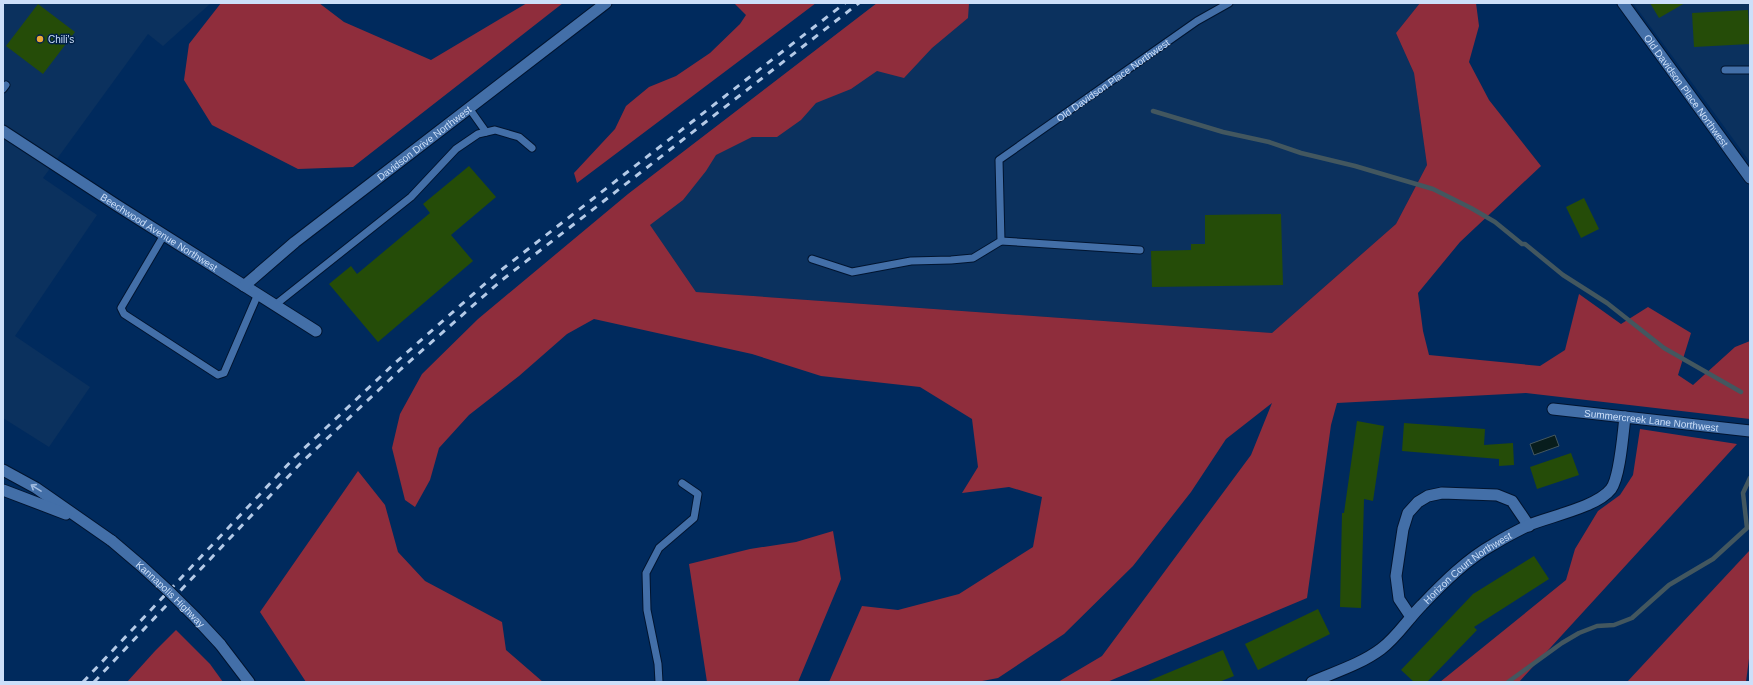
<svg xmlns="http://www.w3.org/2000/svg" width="1753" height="685" viewBox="0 0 1753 685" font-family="Helvetica,sans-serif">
  <rect width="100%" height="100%" fill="#002a5d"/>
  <g fill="#0b315e">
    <path d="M3 3H211L163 46 148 34 43 178 97 215 15 336 90 387 49 447 3 418Z"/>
    <path d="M877 3H1420L1396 33 1414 73 1427 165 1396 224 1272 333 696 292 628 194Z"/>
    <path d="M1633 3H1750V162L1704 99Z"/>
  </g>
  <g fill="#8f2d3c">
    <path d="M221 3H319L344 22 431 60 527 3H563L353 167 298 169 212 125 184 80 189 44Z"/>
    <path d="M734 3H816L577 183 574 173 615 129 626 106 649 87 676 76 710 53 740 24 746 15Z"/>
    <path d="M877 3H969L968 18 932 48 904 78 877 71 851 89 816 103 801 120 777 137H752L716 155 706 171 683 200 650 225 696 292 1272 333 1396 224 1427 165 1414 73 1396 33 1420 3H1476L1479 26 1469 62 1489 100 1541 166 1460 242 1418 293 1423 331 1429 355 1540 366 1565 350 1579 294 1621 324 1648 307 1691 333 1678 375 1693 385 1735 347 1750 341V419L1526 393 1337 403 1331 425 1307 598 1107 682H1058L1102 656 1251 455 1272 403 1226 439 1191 492 1133 566 1064 634 998 678 977 682H829L862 606 898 610 959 594 1033 547 1042 497 1009 487 962 493 978 467 972 419 920 387 821 376 752 354 594 319 567 334 519 376 469 415 439 448 430 480 415 507 405 500 392 448 400 414 422 374 478 319 628 194Z"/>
    <path d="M1640 429 1737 444 1519 682H1440L1566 580 1575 549 1598 511 1620 495 1633 475Z"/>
    <path d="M358 471 385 505 398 552 425 581 502 622 506 650 543 682H306L260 612Z"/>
    <path d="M833 531 841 579 798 682H707L689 564 750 549 796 542Z"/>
    <path d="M1750 550V651L1746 682H1627Z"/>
    <path d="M176 630 210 664 223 682H127L155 651Z"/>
  </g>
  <path fill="#081d1d" stroke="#43575f" d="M1555 435 1559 446 1534 455 1530 444Z"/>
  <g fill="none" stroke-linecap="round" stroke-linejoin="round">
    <g stroke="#43575f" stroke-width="4.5">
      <path d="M1153 111 1223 132 1269 142 1301 153 1355 166 1433 189 1471 208 1495 222 1522 244H1525L1563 275 1607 303 1664 348 1741 392"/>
      <path d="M1508 682 1562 643 1579 633 1597 626 1614 625 1632 618 1669 585 1713 559 1747 528 1743 493 1750 478"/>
    </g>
  </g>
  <g fill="#254c08">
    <path d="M1650 3H1685L1659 18Z"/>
    <path d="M38 4 75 32 43 74 6 46Z"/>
    <path d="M1748 10 1750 44 1694 47 1692 13Z"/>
    <path d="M469 166 496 197 451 235 473 261 378 342 329 284 351 266 357 274 430 213 423 204Z"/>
    <path d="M1584 198 1599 229 1581 238 1566 207Z"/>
    <path d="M1281 214 1283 285 1152 287 1151 251 1191 250V244H1205V215Z"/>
    <path d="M1357 421 1384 426 1373 501 1364 499 1361 608 1340 607 1342 513H1344Z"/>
    <path d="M1404 423 1485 429 1484 445 1513 443 1514 465 1499 466V459L1402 451Z"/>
    <path d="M1571 453 1579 475 1537 489 1530 467Z"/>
    <path d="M1534 556 1549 579 1474 627 1477 630 1427 682H1414L1401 670 1473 594Z"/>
    <path d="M1318 609 1330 634 1258 670 1245 644Z"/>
    <path d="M1223 650 1234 676 1219 682H1146Z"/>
  </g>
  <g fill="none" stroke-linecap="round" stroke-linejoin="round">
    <defs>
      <g id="service">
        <path d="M1725 70H1750"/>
        <path d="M3 89 6 85"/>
        <path d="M469 108 486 132"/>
        <path d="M164 235 121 308 124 314 218 375 224 373 258 294"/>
        <path d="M1001 241 1140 250"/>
        <path id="s1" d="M812 259 852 272 911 261 951 260 973 258 1001 241 999 160 1197 21 1229 3"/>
        <path d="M275 305 411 197 456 149 478 134 495 130 519 137 532 148"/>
        <path d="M659 682 658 664 647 610 646 573 659 548 694 518 698 494 682 483"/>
      </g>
      <g id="minor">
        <path id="s2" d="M1623 3 1750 178"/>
        <path id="s3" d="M3 131 118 206 316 331"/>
        <path id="s4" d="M244 286 295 242 606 3"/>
        <path id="s5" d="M1553 409 1750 431"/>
        <path d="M1411 617 1399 599 1396 576 1403 529 1408 513 1418 502 1428 496 1442 493 1497 495 1512 501 1529 526"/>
        <path id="s6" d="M1312 682C1335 672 1361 664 1381 649 1397 637 1408 619 1422 605 1443 583 1467 559 1494 544 1505 537 1517 531 1529 525 1551 516 1597 507 1611 489 1620 477 1623 433 1625 417"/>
      </g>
      <g id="secondary">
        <path d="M3 470 36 488 112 541"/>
        <path d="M3 490 66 514"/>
        <path d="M220 644 249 682"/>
      </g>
    </defs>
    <use href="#service" stroke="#01142f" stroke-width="9"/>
    <use href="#minor" stroke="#01142f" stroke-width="13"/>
    <use href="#secondary" stroke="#01142f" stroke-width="13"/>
    <use href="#service" stroke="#436fa8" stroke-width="7"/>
    <use href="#minor" stroke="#436fa8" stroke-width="11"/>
    <use href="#secondary" stroke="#436fa8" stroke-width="11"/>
    <g stroke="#b4cae7" stroke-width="3" stroke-dasharray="7 7" stroke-linecap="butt">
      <path d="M83 682 295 457 395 363 496 274 845 3"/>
      <path d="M94 682 301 463 401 369 502 280 859 3"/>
    </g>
    <defs>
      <g id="secondary-bridge">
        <path id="s7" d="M112 541C151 573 187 607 220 644"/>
      </g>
    </defs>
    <use href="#secondary-bridge" stroke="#01142f" stroke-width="13" stroke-linecap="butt"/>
    <use href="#secondary-bridge" stroke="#436fa8" stroke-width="11"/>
  </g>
  <defs><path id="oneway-shaft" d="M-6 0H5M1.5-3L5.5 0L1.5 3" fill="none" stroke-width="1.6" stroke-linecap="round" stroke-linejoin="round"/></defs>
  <use stroke="#a3bde1" href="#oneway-shaft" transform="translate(36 488) rotate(-148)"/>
  <circle fill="#eca93a" stroke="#012148" stroke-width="1.5" cx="40" cy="39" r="4"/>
  <g text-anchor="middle" stroke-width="3" stroke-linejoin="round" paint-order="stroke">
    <g font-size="10" fill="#ccdff9" stroke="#012148" text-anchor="start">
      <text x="48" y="43">Chili's</text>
    </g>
    <g font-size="10" fill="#ccdff9" stroke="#012148">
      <text dy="4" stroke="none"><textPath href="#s1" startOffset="417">Old Davidson Place Northwest</textPath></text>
      <text dy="4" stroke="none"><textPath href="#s2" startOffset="108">Old Davidson Place Northwest</textPath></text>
      <text dy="4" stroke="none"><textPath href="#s4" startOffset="230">Davidson Drive Northwest</textPath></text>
      <text dy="4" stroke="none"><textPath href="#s3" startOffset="186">Beechwood Avenue Northwest</textPath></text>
      <text dy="4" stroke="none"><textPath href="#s5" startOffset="99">Summercreek Lane Northwest</textPath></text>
      <text dy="4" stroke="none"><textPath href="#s6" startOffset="196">Horizon Court Northwest</textPath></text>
      <text dy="4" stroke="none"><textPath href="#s7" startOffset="79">Kannapolis Highway</textPath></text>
    </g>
  </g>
  <rect width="1753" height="685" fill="none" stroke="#ccdff9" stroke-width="8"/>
</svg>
